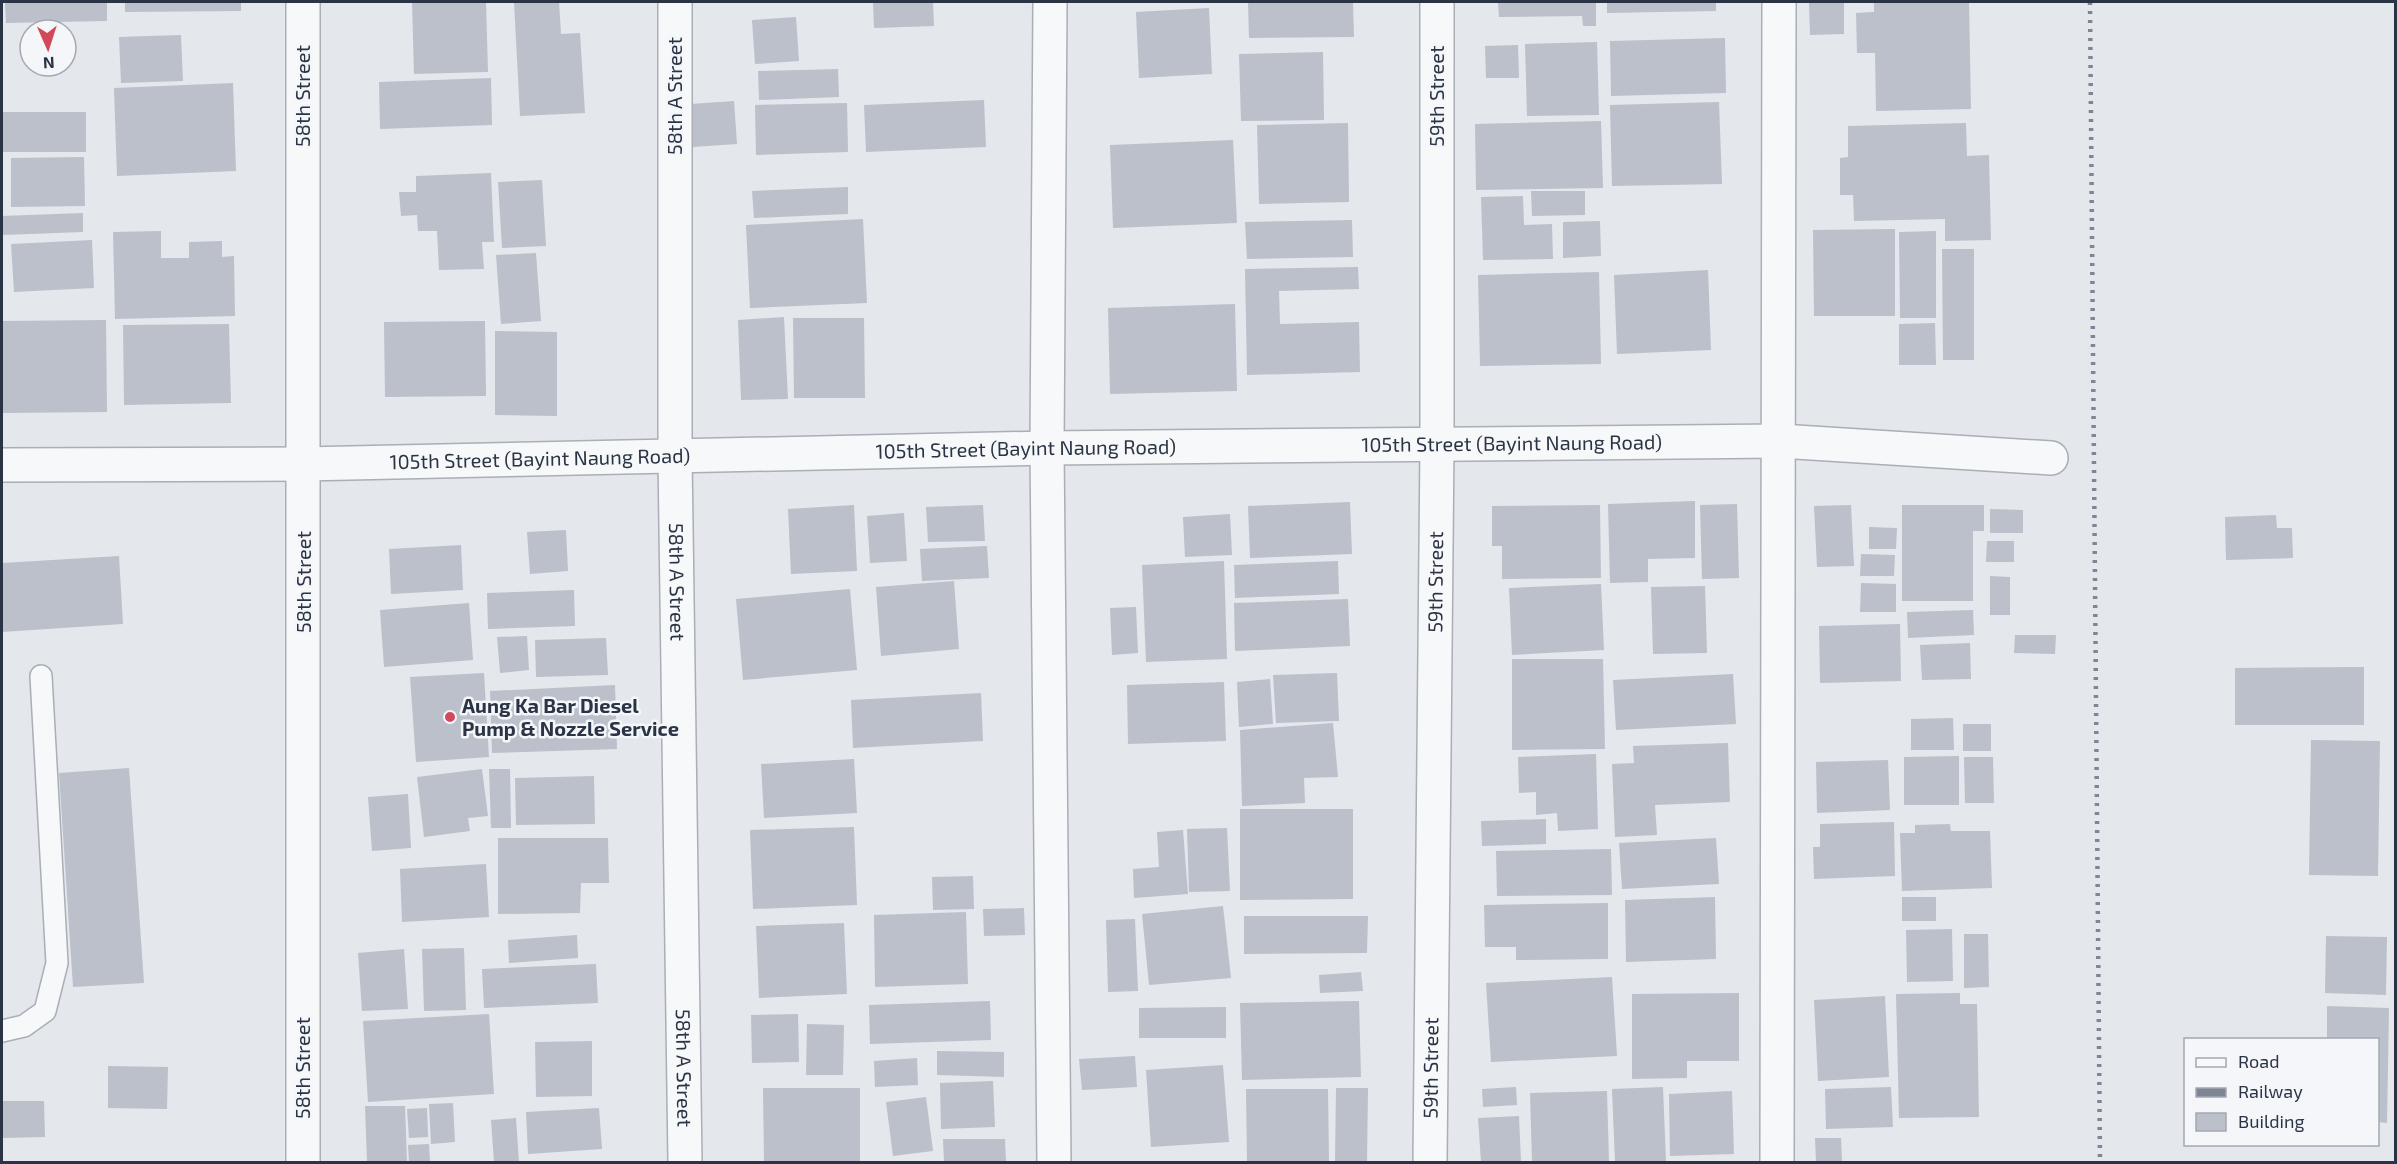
<svg xmlns="http://www.w3.org/2000/svg" width="2397" height="1164" viewBox="0 0 2397 1164" font-family="'Exo 2',sans-serif">
  <rect width="100%" height="100%" fill="#e4e7ec"/>
  <g fill="#bbc0ca">
    <path d="M5 2H107V21L6 23Z"/>
    <path d="M125 2H241V11L125 12Z"/>
    <path d="M412 2H486L488 72 414 74Z"/>
    <path d="M514 2H559L561 34 580 33 585 113 520 116Z"/>
    <path d="M873 2H933L934 26 874 28Z"/>
    <path d="M1248 2H1353L1354 37 1249 38Z"/>
    <path d="M1498 2H1596V26H1583L1582 16 1499 17Z"/>
    <path d="M1607 2H1716V11L1607 13Z"/>
    <path d="M1809 2H1844V34L1810 35Z"/>
    <path d="M1874 2H1969L1971 109 1876 111 1875 53H1857L1856 13 1874 12Z"/>
    <path d="M1209 8 1212 74 1139 78 1136 12Z"/>
    <path d="M796 17 799 61 755 64 752 20Z"/>
    <path d="M181 35 183 81 121 83 119 37Z"/>
    <path d="M1725 38 1726 93 1611 96 1610 41Z"/>
    <path d="M1597 42 1599 115 1527 116 1525 44Z"/>
    <path d="M1518 45 1519 78H1486L1485 46Z"/>
    <path d="M1323 52 1324 120 1241 121 1239 54Z"/>
    <path d="M838 69 839 97 759 100 758 71Z"/>
    <path d="M491 78 492 125 380 129 379 82Z"/>
    <path d="M233 83 236 171 117 176 114 88Z"/>
    <path d="M984 100 986 147 866 152 864 105Z"/>
    <path d="M734 101 737 144 693 147 691 104Z"/>
    <path d="M1719 102 1722 184 1612 186 1610 105Z"/>
    <path d="M847 103 848 152 756 155 755 105Z"/>
    <rect x="2" y="112" width="84" height="40"/>
    <path d="M1601 121 1603 188 1476 190 1475 124Z"/>
    <path d="M1348 123 1349 202 1259 204 1257 125Z"/>
    <path d="M1966 123 1967 156 1989 155 1991 240 1945 241V219L1854 221 1853 195H1840V158L1848 157V126Z"/>
    <path d="M1233 140 1237 223 1113 228 1110 145Z"/>
    <path d="M84 157 85 206 11 207V158Z"/>
    <path d="M491 173 494 242H482L484 269 439 270 437 231H418L417 215 401 216 399 192H416V176Z"/>
    <path d="M542 180 546 246 502 248 498 182Z"/>
    <path d="M848 187V214L754 218 752 191Z"/>
    <path d="M1531 191H1585V215L1532 216Z"/>
    <path d="M1523 196 1524 225 1552 224 1553 259 1483 260 1481 197Z"/>
    <path d="M83 213V232L2 235V216Z"/>
    <path d="M863 219 867 303 750 308 746 225Z"/>
    <path d="M1352 220 1353 257 1247 259 1245 222Z"/>
    <path d="M1600 221 1601 256 1563 258V222Z"/>
    <path d="M1895 229V316H1814L1813 230Z"/>
    <path d="M161 231V258H189V242L222 241V257L234 256 235 316 115 319 113 232Z"/>
    <path d="M1936 231V318H1900L1899 232Z"/>
    <path d="M92 240 94 288 14 292 11 244Z"/>
    <path d="M1942 249H1974V360H1943Z"/>
    <path d="M536 253 541 321 501 324 496 255Z"/>
    <path d="M1358 267 1359 289 1279 291 1280 324 1359 322 1360 372 1247 375 1245 269Z"/>
    <path d="M1708 270 1711 350 1617 354 1614 275Z"/>
    <path d="M1599 272 1601 364 1480 366 1478 275Z"/>
    <path d="M1235 304 1237 391 1110 394 1108 308Z"/>
    <path d="M784 317 788 399 741 400 738 320Z"/>
    <path d="M793 318H864L865 398H794Z"/>
    <path d="M106 320 107 412 2 413V321Z"/>
    <path d="M485 321 486 396 385 397 384 322Z"/>
    <path d="M1935 323 1936 365H1899V324Z"/>
    <path d="M229 324 231 403 124 405 123 325Z"/>
    <path d="M495 331 557 332V416L495 415Z"/>
    <path d="M1695 501V558L1648 559V582L1610 583 1608 504Z"/>
    <path d="M1350 502 1352 554 1250 558 1248 506Z"/>
    <path d="M1737 504 1739 578 1702 579 1700 505Z"/>
    <path d="M854 505 857 571 791 574 788 509Z"/>
    <path d="M983 505 985 541 928 542 926 507Z"/>
    <path d="M1600 505 1601 578 1502 579V546H1492V506Z"/>
    <path d="M1851 505 1854 566 1817 567 1814 506Z"/>
    <path d="M1902 505H1984V531H1973V601H1902Z"/>
    <path d="M1990 509 2023 510V533H1990Z"/>
    <path d="M904 513 907 561 870 563 867 516Z"/>
    <path d="M1230 514 1232 555 1185 557 1183 517Z"/>
    <path d="M2276 515 2277 528H2292L2293 558 2226 560 2225 517Z"/>
    <path d="M1869 527 1897 528 1896 549H1869Z"/>
    <path d="M566 530 568 571 530 574 527 532Z"/>
    <path d="M1987 541H2014V562H1986Z"/>
    <path d="M461 545 463 590 391 594 389 549Z"/>
    <path d="M987 546 989 578 922 581 920 549Z"/>
    <path d="M1861 554 1895 555 1894 576H1860Z"/>
    <path d="M119 556 123 624 2 632V563Z"/>
    <path d="M1224 561 1227 659 1146 662 1142 565Z"/>
    <path d="M1338 561 1339 594 1235 598 1234 565Z"/>
    <path d="M1990 576 2010 577V615H1990Z"/>
    <path d="M954 581 959 649 881 656 876 587Z"/>
    <path d="M1861 583 1896 584V612H1860Z"/>
    <path d="M1601 584 1604 650 1512 655 1509 588Z"/>
    <path d="M1705 586 1707 653 1653 654 1651 587Z"/>
    <path d="M850 589 857 670 743 680 736 599Z"/>
    <path d="M574 590 575 626 488 629 487 593Z"/>
    <path d="M1348 599 1350 646 1235 651 1234 603Z"/>
    <path d="M469 603 473 660 384 667 380 610Z"/>
    <path d="M1136 607 1138 653 1112 655 1110 608Z"/>
    <path d="M1973 610 1974 635 1908 638 1907 612Z"/>
    <path d="M1900 624 1901 681 1820 683 1819 626Z"/>
    <path d="M2015 635H2056L2055 654 2014 653Z"/>
    <path d="M527 636 529 670 500 673 497 637Z"/>
    <path d="M606 638 608 675 536 677 535 640Z"/>
    <path d="M1970 643 1971 679 1922 680 1920 645Z"/>
    <path d="M1512 659H1603L1605 749 1512 750Z"/>
    <path d="M2364 667V725H2235V668Z"/>
    <path d="M484 673 489 757 416 762 410 677Z"/>
    <path d="M1337 673 1339 721 1276 723 1273 675Z"/>
    <path d="M1733 674 1736 724 1616 730 1613 680Z"/>
    <path d="M1270 679 1273 724 1239 727 1237 682Z"/>
    <path d="M1224 682 1226 741 1128 744 1127 685Z"/>
    <path d="M615 685 617 749 492 753 490 691Z"/>
    <path d="M981 693 983 741 853 748 851 700Z"/>
    <path d="M1953 718 1954 750H1911V719Z"/>
    <path d="M1333 723 1338 777 1304 778 1305 803 1242 806 1240 730Z"/>
    <rect x="1963" y="724" width="28" height="27"/>
    <path d="M2311 740 2380 741 2378 876 2309 875Z"/>
    <path d="M1728 743 1730 802 1655 805 1657 835 1615 837 1612 764 1634 763 1633 746Z"/>
    <path d="M1596 754 1598 829 1558 831 1557 813 1536 815V792L1519 793 1518 757Z"/>
    <path d="M1959 756V805H1904V757Z"/>
    <path d="M1964 757H1993L1994 803H1965Z"/>
    <path d="M854 759 857 813 764 818 761 764Z"/>
    <path d="M1888 760 1890 810 1817 813 1816 762Z"/>
    <path d="M129 768 144 983 73 987 59 773Z"/>
    <path d="M482 769 488 816 468 818 470 831 424 837 417 777Z"/>
    <path d="M489 769H510L511 828H491Z"/>
    <path d="M594 776 595 824 516 825 515 778Z"/>
    <path d="M408 794 411 848 372 851 368 797Z"/>
    <path d="M1240 809H1353V899L1240 900Z"/>
    <path d="M1546 819V844L1482 846 1481 821Z"/>
    <path d="M1894 822 1895 876 1814 879 1813 847H1820V824Z"/>
    <path d="M1950 824 1951 831H1990L1992 888 1902 891 1900 833H1915V825Z"/>
    <path d="M854 827 857 905 753 909 750 830Z"/>
    <path d="M1227 828 1230 891 1189 892 1187 829Z"/>
    <path d="M1183 830 1188 894 1134 898 1133 869 1159 867 1157 832Z"/>
    <path d="M498 838H608L609 883H581L580 913 498 914Z"/>
    <path d="M1716 838 1719 884 1622 889 1619 843Z"/>
    <path d="M1611 849 1612 895 1497 896 1496 851Z"/>
    <path d="M486 864 489 917 402 922 400 869Z"/>
    <path d="M973 876 974 909 933 910 932 877Z"/>
    <path d="M1715 897 1716 959 1626 962 1625 900Z"/>
    <rect x="1902" y="897" width="34" height="24"/>
    <path d="M1608 903V959L1516 960V947H1485L1484 905Z"/>
    <path d="M1223 906 1231 978 1149 985 1142 914Z"/>
    <path d="M1024 908 1025 935 984 936 983 909Z"/>
    <path d="M966 912 968 984 875 987 874 915Z"/>
    <path d="M1244 916H1368L1367 953 1244 954Z"/>
    <path d="M1135 919 1138 991 1108 992 1106 920Z"/>
    <path d="M844 923 847 994 759 998 756 926Z"/>
    <path d="M1952 929 1953 981 1907 982 1906 930Z"/>
    <path d="M1964 934H1988L1989 987 1964 988Z"/>
    <path d="M577 935 578 958 509 963 508 940Z"/>
    <path d="M2326 936 2387 937 2386 995 2325 993Z"/>
    <path d="M464 948 466 1010 424 1011 422 949Z"/>
    <path d="M404 949 408 1009 362 1011 358 953Z"/>
    <path d="M596 964 598 1003 484 1008 482 969Z"/>
    <path d="M1361 972 1363 991 1320 993 1319 975Z"/>
    <path d="M1612 977 1617 1056 1491 1062 1486 983Z"/>
    <path d="M1739 993V1061H1687V1078L1632 1079V994Z"/>
    <path d="M1960 993V1004H1977L1979 1117 1899 1118 1896 994Z"/>
    <path d="M1885 996 1889 1077 1818 1081 1814 1000Z"/>
    <path d="M990 1001 991 1040 870 1044 869 1005Z"/>
    <path d="M1359 1001 1361 1077 1242 1080 1240 1003Z"/>
    <path d="M2327 1006 2389 1008 2387 1123 2378 1122V1040H2327Z"/>
    <path d="M1226 1007V1038H1139V1008Z"/>
    <path d="M489 1014 494 1094 368 1102 363 1021Z"/>
    <path d="M798 1014 799 1062 752 1063 751 1015Z"/>
    <path d="M807 1024 844 1025 843 1075H806Z"/>
    <path d="M592 1041V1096L536 1097 535 1042Z"/>
    <path d="M937 1051 1004 1052V1077L937 1075Z"/>
    <path d="M1135 1056 1137 1087 1082 1090 1079 1059Z"/>
    <path d="M917 1058 918 1085 875 1087 874 1061Z"/>
    <path d="M1223 1065 1229 1142 1151 1147 1146 1070Z"/>
    <path d="M108 1066 168 1067 167 1109 108 1108Z"/>
    <path d="M993 1081 995 1127 941 1129 940 1083Z"/>
    <path d="M1516 1087 1517 1105 1483 1107 1482 1089Z"/>
    <path d="M1663 1087 1666 1162H1615L1612 1089Z"/>
    <path d="M1891 1087 1893 1127 1826 1129 1825 1089Z"/>
    <path d="M763 1088H860V1162H764Z"/>
    <path d="M1336 1088H1368L1367 1162H1335Z"/>
    <path d="M1246 1089H1328L1329 1162H1247Z"/>
    <path d="M1607 1091 1609 1162H1532L1530 1093Z"/>
    <path d="M1732 1091 1734 1154 1670 1156 1669 1094Z"/>
    <path d="M926 1097 933 1151 893 1156 886 1102Z"/>
    <path d="M2 1101H44L45 1137 2 1138Z"/>
    <path d="M453 1103 455 1142 431 1144 429 1104Z"/>
    <path d="M365 1106H405L407 1162H367Z"/>
    <path d="M427 1108 428 1137 409 1138 407 1109Z"/>
    <path d="M599 1108 602 1149 528 1154 526 1112Z"/>
    <path d="M1519 1116 1521 1162H1481L1478 1118Z"/>
    <path d="M516 1118 519 1162H494L491 1120Z"/>
    <path d="M1815 1138H1841L1842 1162H1816Z"/>
    <path d="M943 1139H1005L1006 1162H944Z"/>
    <path d="M429 1144 430 1162H409L408 1145Z"/>
  </g>
  <g fill="none" stroke-linecap="round" stroke-linejoin="round">
    <defs>
      <path id="lane" d="M2 1031 24 1026 45 1011 57 963 41 676"/>
      <g id="street">
        <path d="M303 2V1162"/>
        <path id="s1" d="M675 2V457L685 1162"/>
        <path d="M1050 2 1047 448 1054 1162"/>
        <path id="s2" d="M2 465 304 464 1047 448 1780 441 2051 458"/>
        <path id="s3" d="M1430 1162 1437 445V2"/>
        <path d="M1777 1162 1779 2"/>
      </g>
    </defs>
    <use href="#lane" stroke="#a9aeb7" stroke-width="24"/>
    <use href="#street" stroke="#a9aeb7" stroke-width="36"/>
    <use href="#lane" stroke="#f7f8fa" stroke-width="21"/>
    <use href="#street" stroke="#f7f8fa" stroke-width="33"/>
    <path stroke="#7d8696" stroke-width="4.5" stroke-dasharray="3 6" stroke-linecap="butt" d="M2090 2 2100 1162"/>
  </g>
  <circle fill="#d1495b" stroke="#f4f6f9" stroke-width="2" cx="450" cy="717" r="6"/>
  <g text-anchor="middle" stroke-width="5" stroke-linejoin="round" paint-order="stroke">
    <g font-size="20" fill="#2b3445" stroke="#f4f6f9">
      <text transform="translate(303 96) rotate(-90)" y="7">58th Street</text>
      <text transform="translate(675 96) rotate(-90)" y="7">58th A Street</text>
      <text transform="translate(1437 96) rotate(-90)" y="7">59th Street</text>
      <text dy="7" stroke="none"><textPath href="#s2" startOffset="1510">105th Street (Bayint Naung Road)</textPath></text>
      <text dy="7" stroke="none"><textPath href="#s2" startOffset="1024">105th Street (Bayint Naung Road)</textPath></text>
      <text dy="7" stroke="none"><textPath href="#s2" startOffset="538">105th Street (Bayint Naung Road)</textPath></text>
      <text transform="translate(304 582) rotate(-90)" y="7">58th Street</text>
      <text dy="7" stroke="none"><textPath href="#s1" startOffset="580">58th A Street</textPath></text>
      <text dy="7" stroke="none"><textPath href="#s3" startOffset="580">59th Street</textPath></text>
      <text transform="translate(303 1068) rotate(-90)" y="7">58th Street</text>
      <text dy="7" stroke="none"><textPath href="#s1" startOffset="1066">58th A Street</textPath></text>
      <text dy="7" stroke="none"><textPath href="#s3" startOffset="94">59th Street</textPath></text>
    </g>
    <g font-size="20" font-weight="bold" fill="#2b3445" stroke="#f4f6f9" text-anchor="start">
      <text x="462" y="713">Aung Ka Bar Diesel<tspan x="462" dy="23">Pump &amp; Nozzle Service</tspan></text>
    </g>
  </g>
  <rect width="2397" height="1164" fill="none" stroke="#2b3445" stroke-width="6"/>
  <rect x="2184" y="1038" width="195" height="108" fill="#f4f6f9" stroke="#a4a8b1" stroke-width="1.5"/>
  <rect x="2196" y="1058" width="30" height="9" fill="#f7f8fa" stroke="#a4a8b1" stroke-width="1.5"/>
  <text x="2238" y="1068" font-size="18" fill="#2b3445">Road</text>
  <rect x="2196" y="1088" width="30" height="9" fill="#7d8696" stroke="#a4a8b1" stroke-width="1.5"/>
  <text x="2238" y="1098" font-size="18" fill="#2b3445">Railway</text>
  <rect x="2196" y="1113" width="30" height="18" fill="#bbc0ca" stroke="#a4a8b1" stroke-width="1.5"/>
  <text x="2238" y="1128" font-size="18" fill="#2b3445">Building</text>
  <g transform="translate(48 48) rotate(177)"><circle r="28" fill="#f4f6f9" stroke="#a4a8b1" stroke-width="1.5"/>
  <path d="M0-4.5L10 22L0 15L-10 22Z" fill="#d1495b"/>
  <text y="-9" font-size="16" font-weight="bold" text-anchor="middle" fill="#2b3445">N</text>
  </g>
</svg>
